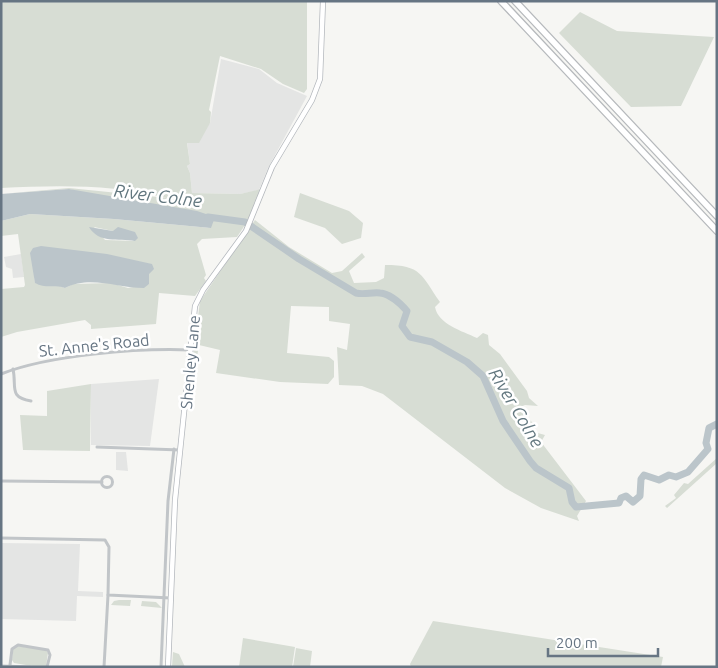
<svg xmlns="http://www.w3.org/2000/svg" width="718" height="668" viewBox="0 0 718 668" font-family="Ubuntu,sans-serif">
  <rect width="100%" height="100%" fill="#f6f6f3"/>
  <g fill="#e4e5e4">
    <path d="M221 59 259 69 277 83 307 96 268 168 259 190 240 194 192 193 190 173 187 166 190 164 187 142 210 123Z"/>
    <path d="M21 254 24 277 13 278 12 269 6 267 4 257Z"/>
    <path d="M159 379 150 446 91 445V384Z"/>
    <path d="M116 452H126L128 471 116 470Z"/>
    <path d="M1 543 80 544 78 591 103 592V597L77 596 76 621 1 619Z"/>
  </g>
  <g fill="#d7ddd4" fill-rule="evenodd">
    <path d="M1 1H307V89L304 93 283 84 261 69 220 56 209 110 211 112 210 123 199 143H187L190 164 187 166 190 173 192 193 240 194 261 189 249 219 237 237 202 239 197 244 206 275 204 278 206 281 195 296 159 293 156 324 91 329V325L85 320 17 332 1 337V289L24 287 25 285 18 234 1 236V221L30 214 114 219 211 228 69 189 1 194 69 188 167 198C113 184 57 185 1 188ZM94 227 113 231 135 241 105 240ZM34 272 149 274V284L128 288 111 283 73 284 65 288 57 285 35 283Z"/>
    <path d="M580 12 617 31 714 37 681 106 631 107 559 33Z"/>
    <path d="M300 193 349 211 363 223 361 238 342 244 325 228 294 217Z"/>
    <path d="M255 220 289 247 332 273 342 271 362 253 365 257 349 271 354 283 376 282 384 278 385 265C422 265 421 275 440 302L435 307C438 324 462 331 477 338L483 333 488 335 489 345 500 354 527 391 529 398 538 406 525 405 520 407V411L533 423 532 429 534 432 545 435 541 442 586 501 577 516 579 521 541 508 505 488 383 394 362 386 339 385 337 347 347 350 350 324 329 321V307L291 306 287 353 329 357 334 361V377L328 384 280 382 216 373 220 350 199 345 197 357H193L200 301Z"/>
    <path d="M91 384 90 451 23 450 20 415 47 416V391Z"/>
    <path d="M717 458V463L667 508 665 506 676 498 674 495 684 483 688 484Z"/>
    <path d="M119 600H131L130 606 111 605 114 601Z"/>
    <path d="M142 601 156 602 162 608 141 606Z"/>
    <path d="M433 621 663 657 661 667H411L410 664Z"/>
    <path d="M243 638 295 647 292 667H239Z"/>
    <path d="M17 646 46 650 48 653 46 666 38 667 14 663 12 660 13 649Z"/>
    <path d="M296 648 312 651 310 667H293Z"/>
    <path d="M173 652 179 654 185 667H172Z"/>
  </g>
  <g fill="#bbc5ca">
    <path d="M69 189 197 211 215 217 211 228 114 219 30 214 1 221V194Z"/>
    <path d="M89 227 113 231 118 227 135 232 138 238 135 241C118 238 99 244 89 227Z"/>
    <path d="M41 246 107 254 152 264 154 269 149 274V284L144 288C118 288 90 275 65 288 54 284 45 289 35 283L30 253 33 248Z"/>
  </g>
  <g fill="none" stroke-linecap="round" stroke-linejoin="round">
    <path stroke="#bbc5ca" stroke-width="7" d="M208 217 245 222 299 259 356 293C364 295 372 292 380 293 390 294 401 304 407 311L402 326 410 337 432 342 467 362 483 376 503 421 530 461 536 468 569 488 572 502 576 507 619 503 621 498 626 496 633 502 640 496 641 479 644 475 659 480 669 475 676 477 688 472 708 449 706 443 709 428 717 424"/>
    <defs>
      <path id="secondary" d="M168 667 175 500 195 306 203 290 246 231 272 167 312 100 320 79 323 1"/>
      <g id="motorway">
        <path d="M501 1 717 231"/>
        <path d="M515 1 717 216"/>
      </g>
    </defs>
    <use href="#secondary" stroke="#b4b8bd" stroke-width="6"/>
    <use href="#motorway" stroke="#b6b9bc" stroke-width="8"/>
    <g stroke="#c1c5c8" stroke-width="3">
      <path d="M13 369C17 387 8 397 31 401"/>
      <path d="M1 374C49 355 138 348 190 350"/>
      <path d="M97 447 180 450"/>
      <circle cx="107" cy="482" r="5.5"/>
      <path d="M1 481 102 482"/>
      <path d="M1 538 105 540 109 547 108 595 171 598"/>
      <path d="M10 665 12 649 18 645 48 650 50 655 47 667"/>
      <path d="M1 666 30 667"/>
      <path d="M104 667 108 595"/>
      <path d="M161 667 168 501 174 449"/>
    </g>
    <use href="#secondary" stroke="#fff" stroke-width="4.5"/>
    <use href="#motorway" stroke="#fff" stroke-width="5.5"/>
  </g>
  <g text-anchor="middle" stroke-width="5" stroke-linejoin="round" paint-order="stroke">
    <g font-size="16" fill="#667583" stroke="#fff">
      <text transform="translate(94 345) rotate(-6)" y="6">St. Anne's Road</text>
      <text transform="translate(190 362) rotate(-85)" y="6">Shenley Lane</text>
    </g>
    <g font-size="18" font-style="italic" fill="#62777f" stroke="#fff">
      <text transform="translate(158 196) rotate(7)" y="6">River Colne</text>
      <text transform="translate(516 408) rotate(59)" y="6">River Colne</text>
    </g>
  </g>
  <rect width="718" height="668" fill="none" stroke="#667583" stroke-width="5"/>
  <path d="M548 648v8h110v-8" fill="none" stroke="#667583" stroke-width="2.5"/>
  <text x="556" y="648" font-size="15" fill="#667583" stroke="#ffffff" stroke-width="4" paint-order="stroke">200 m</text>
</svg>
